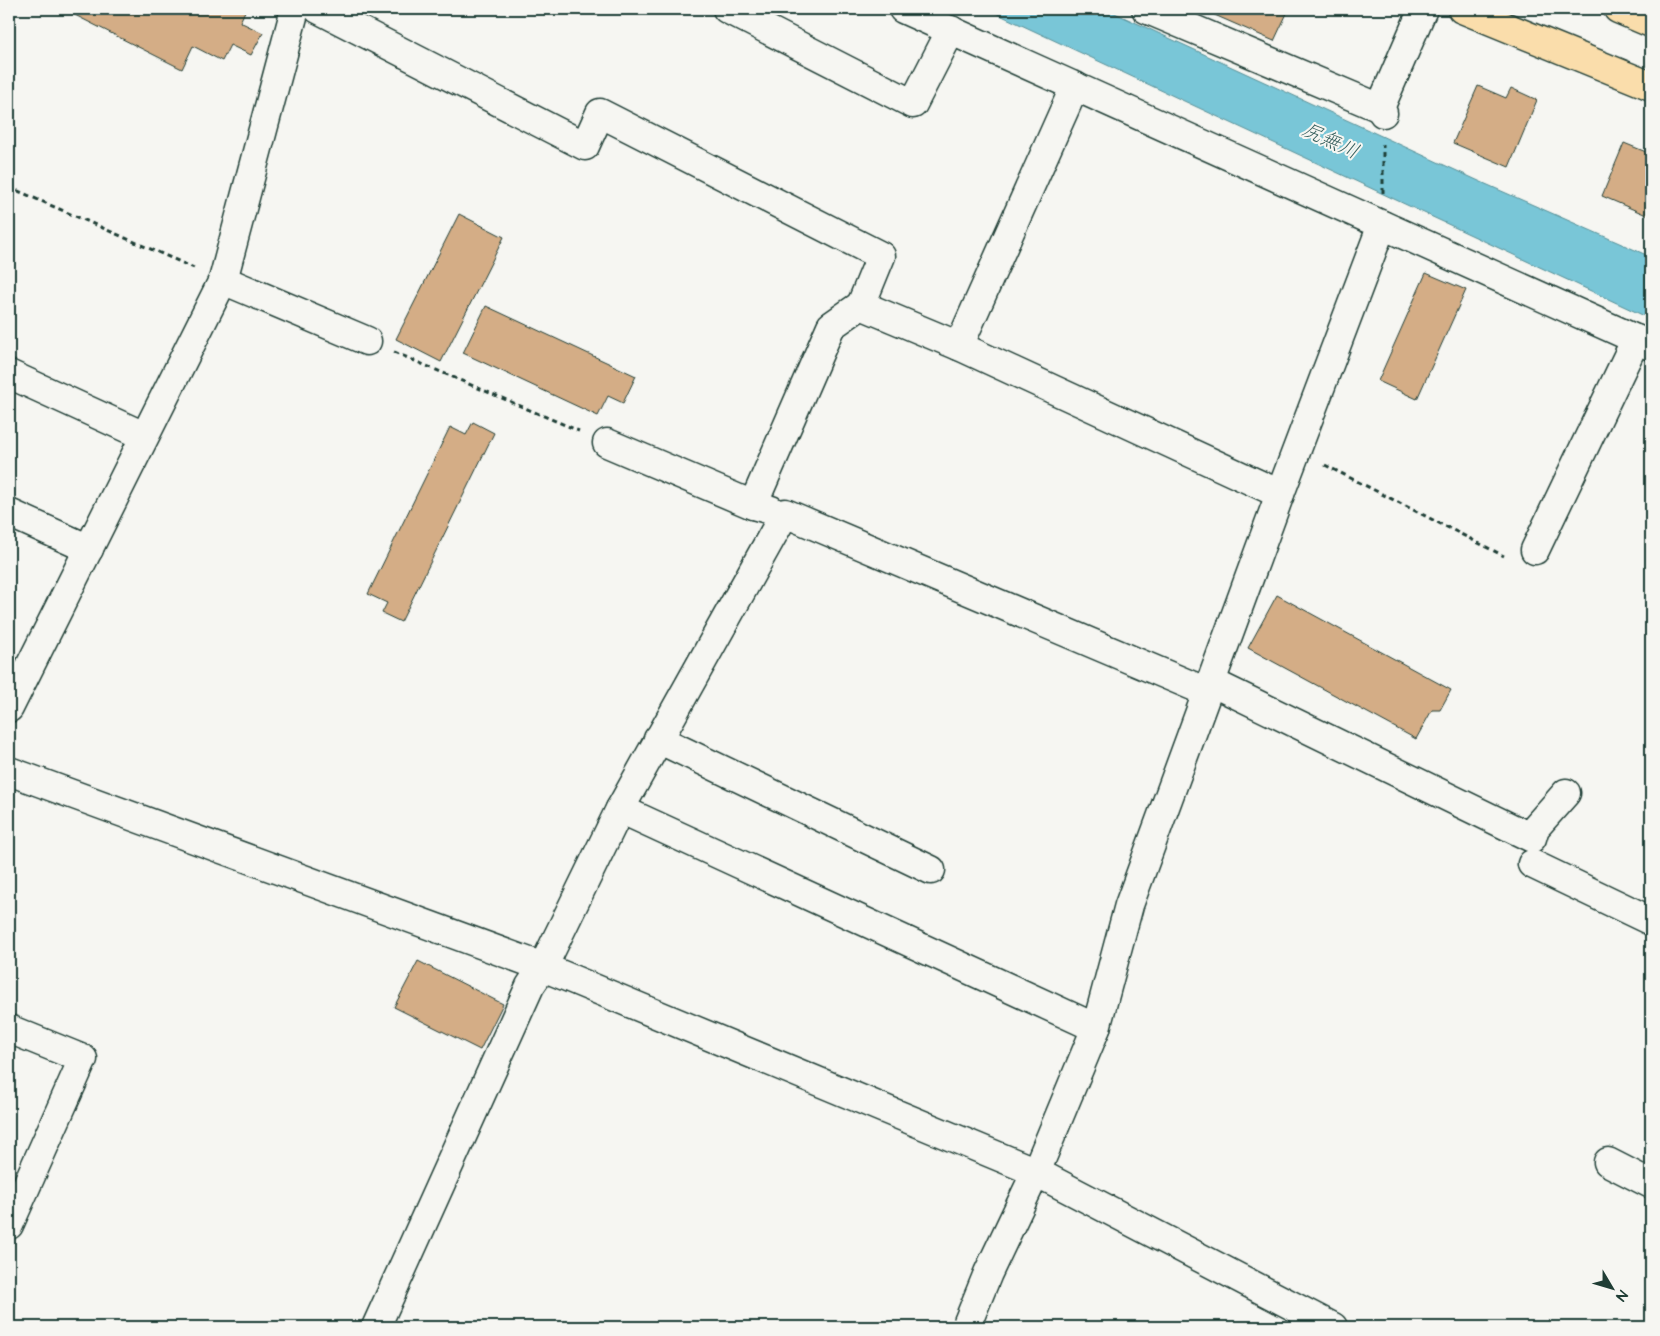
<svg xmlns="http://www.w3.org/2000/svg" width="1660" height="1336" viewBox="0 0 1660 1336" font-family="'Architects Daughter','Klee One',sans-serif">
  <rect width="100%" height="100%" fill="#f6f6f2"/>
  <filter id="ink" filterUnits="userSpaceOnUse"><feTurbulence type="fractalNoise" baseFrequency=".02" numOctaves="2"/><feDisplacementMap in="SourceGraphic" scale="10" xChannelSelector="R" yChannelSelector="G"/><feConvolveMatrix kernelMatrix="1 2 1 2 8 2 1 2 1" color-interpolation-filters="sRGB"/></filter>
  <g filter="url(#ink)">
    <path fill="#79c6d7" stroke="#558f96" d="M987 9H1106L1481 182 1651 257V319Z"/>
    <g fill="#d4ad86" stroke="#1f3d34">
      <path d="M63 9H246L240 22 263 33 251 55 230 45 222 61 193 46 182 69Z"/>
      <path d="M1201 9H1289L1274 41Z"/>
      <path d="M1478 86 1506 98 1511 88 1537 100 1509 167 1453 143Z"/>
      <path d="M1624 143 1651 154V217L1602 196Z"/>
      <path d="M459 214 504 237 441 362 396 339Z"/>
      <path d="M1426 273 1466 290 1417 399 1378 381Z"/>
      <path d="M486 306 636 376 623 403 608 396 598 416 463 353Z"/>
      <path d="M473 422 494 433 401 622 382 613 387 603 368 594 450 427 466 435Z"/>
      <path d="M1277 595 1451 690 1440 710H1432L1416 739 1248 648Z"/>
      <path d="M418 961 503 1004 480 1050 394 1007Z"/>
    </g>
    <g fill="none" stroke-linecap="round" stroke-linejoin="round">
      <defs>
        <g id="minor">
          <path d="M318 9 585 146 600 113 881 256 861 305"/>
          <path d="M727 9 913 104 951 30"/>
          <path d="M903 9 1651 346"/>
          <path d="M1146 9 1380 108"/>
          <path d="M1383 113 1380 108 1423 9"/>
          <path d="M223 280 367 341"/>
          <path d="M959 346 1075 86"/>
          <path d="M9 374 144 436"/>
          <path d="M607 443 753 505 771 510"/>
          <path d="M753 505 831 326 861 305 959 346 1280 494"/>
          <path d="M9 513 89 549"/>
          <path d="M1535 550 1636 339"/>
          <path d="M1211 682 1532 838 1535 828 1566 793"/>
          <path d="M9 708 223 280 295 9"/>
          <path d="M658 739 931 870"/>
          <path d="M620 809 1096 1028"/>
          <path d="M1532 864 1651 921"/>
          <path d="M9 1029 83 1059 9 1225"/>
          <path d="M1608 1162 1651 1184"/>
          <path d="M376 1327 530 986 543 967 620 809 785 513 1207 692"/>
          <path d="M966 1327 988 1273 1036 1172 1096 1028 1129 905 1280 494 1382 225"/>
        </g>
        <path id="tertiary" d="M9 771 543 967 1036 1172 1333 1327"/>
        <g id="primary">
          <path d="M1462 9 1651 86"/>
          <path d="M1618 9 1651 23"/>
        </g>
      </defs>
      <use href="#minor" stroke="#1f3d34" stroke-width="31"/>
      <use href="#tertiary" stroke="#1f3d34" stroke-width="31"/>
      <use href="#primary" stroke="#1f3d34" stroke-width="31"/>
      <g stroke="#1f3d34" stroke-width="3" stroke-dasharray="5 4" stroke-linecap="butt">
        <path d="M9 187 194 268"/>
        <path d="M1383 193V144"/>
        <path d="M394 352 579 431"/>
        <path d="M1325 465 1504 556"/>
      </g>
      <use href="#minor" stroke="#f6f6f2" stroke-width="28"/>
      <use href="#tertiary" stroke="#f6f6f2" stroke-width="28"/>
      <use href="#primary" stroke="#faddab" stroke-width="28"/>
    </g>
  </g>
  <g text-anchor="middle" stroke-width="4" stroke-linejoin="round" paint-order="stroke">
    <g font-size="20" font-style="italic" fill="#365f5d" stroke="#f6f6f2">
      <text transform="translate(1331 140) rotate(25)" y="7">尻無川</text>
    </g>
  </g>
  <rect width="1660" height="1336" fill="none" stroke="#f6f6f2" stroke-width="30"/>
  <rect x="15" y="15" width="1630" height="1306" fill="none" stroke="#1f3d34" stroke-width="2" filter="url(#ink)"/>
  <g transform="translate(1612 1288) rotate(128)" stroke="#f6f6f2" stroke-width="4" paint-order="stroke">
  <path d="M0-4L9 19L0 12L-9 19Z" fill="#1f3d34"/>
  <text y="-8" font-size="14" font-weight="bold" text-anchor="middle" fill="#1f3d34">N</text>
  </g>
</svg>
